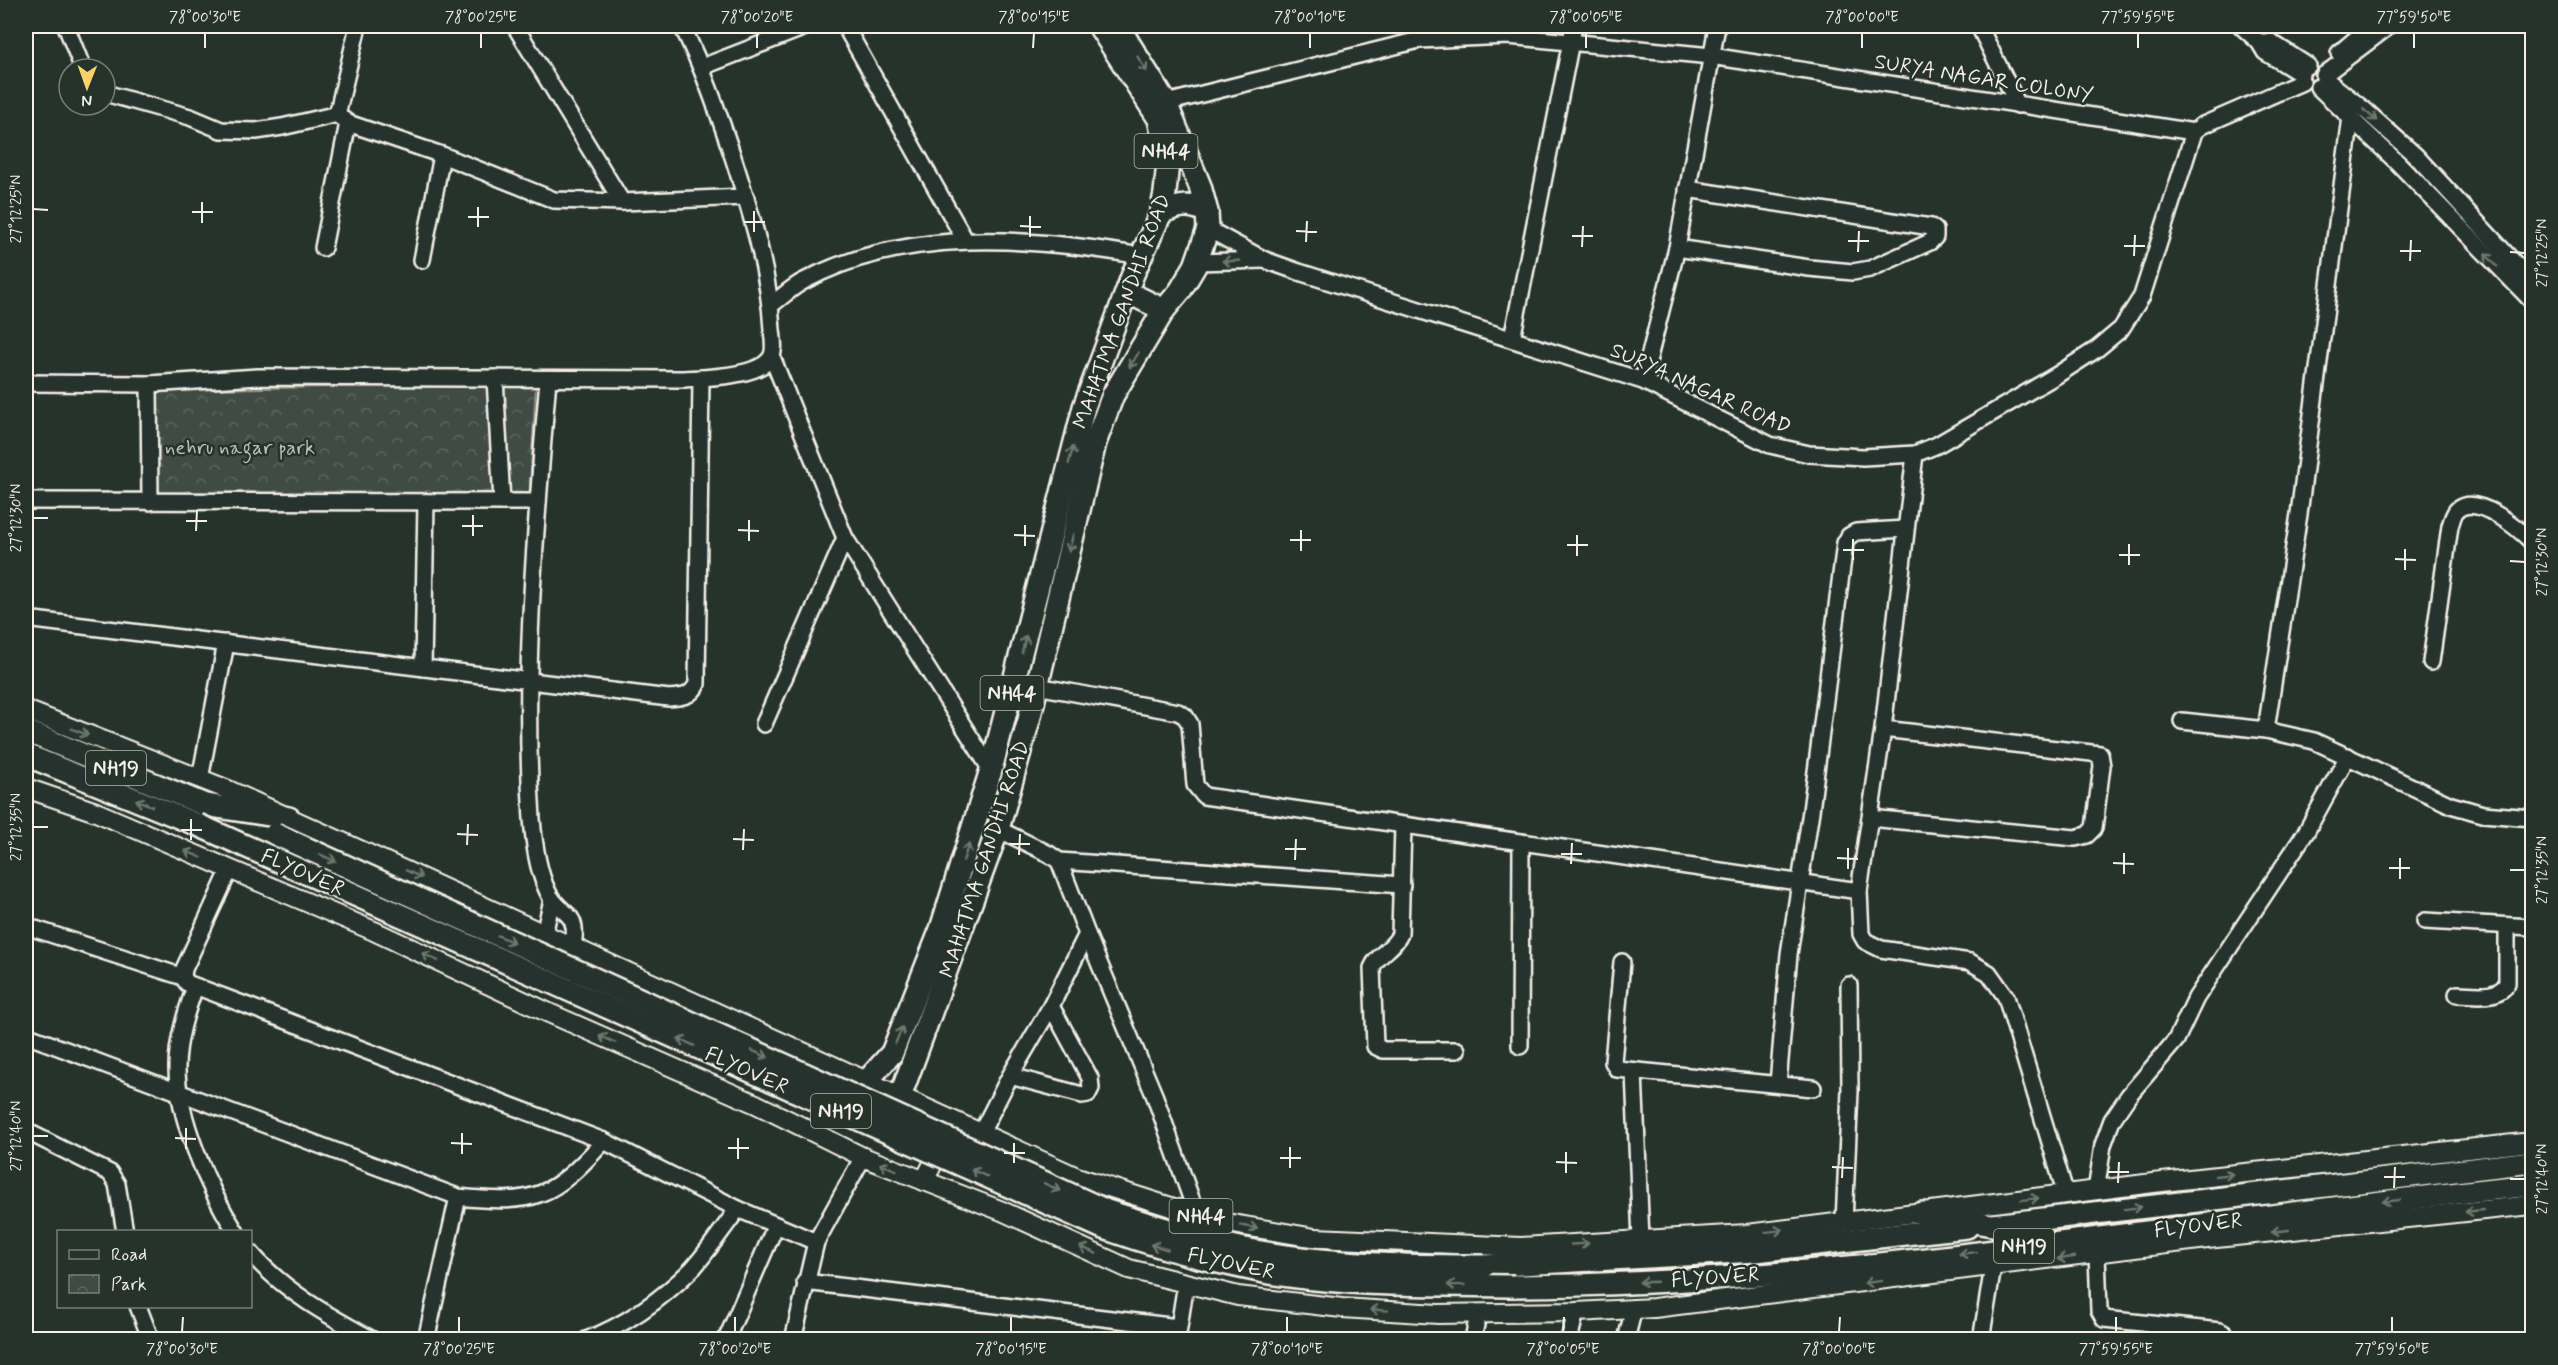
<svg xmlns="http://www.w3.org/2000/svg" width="2558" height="1365" viewBox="0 0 2558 1365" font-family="Mynerve,sans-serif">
  <defs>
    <pattern id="park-crowns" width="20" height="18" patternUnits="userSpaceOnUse" patternTransform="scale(1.5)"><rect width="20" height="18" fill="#414b45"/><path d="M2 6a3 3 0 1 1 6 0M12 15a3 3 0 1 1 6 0" fill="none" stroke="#5d6560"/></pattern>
  </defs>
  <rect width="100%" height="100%" fill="#26332d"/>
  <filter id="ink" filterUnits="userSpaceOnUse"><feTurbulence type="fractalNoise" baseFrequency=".0167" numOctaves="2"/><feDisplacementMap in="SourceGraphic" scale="12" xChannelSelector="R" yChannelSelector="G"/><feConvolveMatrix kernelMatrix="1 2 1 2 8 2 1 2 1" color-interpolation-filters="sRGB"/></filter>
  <g filter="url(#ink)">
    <path fill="url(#park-crowns)" stroke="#9a9e96" stroke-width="1.5" d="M536 384 529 500 155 508 158 390Z"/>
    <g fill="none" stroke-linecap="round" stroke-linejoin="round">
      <defs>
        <g id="minor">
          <path d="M66 26 83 69"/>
          <path d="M358 26 338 111 340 117 348 123 442 155 554 200 622 202 746 197"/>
          <path d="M515 26 622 202"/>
          <path d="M845 26 965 240"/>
          <path d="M1979 26 2018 105"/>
          <path d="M2241 26 2259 42H2271L2308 66"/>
          <path d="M2259 42 2265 52 2301 74"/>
          <path d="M2339 53 2371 26"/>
          <path d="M702 67 808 26"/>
          <path d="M2324 75 2389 26"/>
          <path d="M2324 78 2367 112 2416 156 2532 282"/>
          <path d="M2318 87 2397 162 2532 301"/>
          <path d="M105 93 190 117 221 130 256 131 282 127 338 114"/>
          <path d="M1166 103 1419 40 1508 36 1711 56 2194 132"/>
          <path d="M1208 229 1265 260 1299 272 1643 381 1770 445 1809 454 1863 457 1915 454 1937 445 2057 375 2097 349 2121 329 2142 296 2194 132 2201 126 2302 82"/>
          <path d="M323 248 348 123"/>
          <path d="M1677 248 1809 268 1853 272 1870 269 1930 242 1935 237V230L1931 227 1687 189"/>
          <path d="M422 260 442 155"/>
          <path d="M1197 262 1265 260"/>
          <path d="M771 305C782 297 792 287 804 281 905 227 1032 237 1141 256"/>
          <path d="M1512 339 1574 26"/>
          <path d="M772 357 845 538 991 770"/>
          <path d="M495 378 502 502"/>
          <path d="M548 379C536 525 522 672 532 819 534 842 537 868 547 890 559 918 580 907 573 947"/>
          <path d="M1643 381 1677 248 1717 26"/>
          <path d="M26 383 149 384 258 377 682 379C702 378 755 377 769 360 776 353 773 339 772 330 769 270 751 213 733 157 718 112 703 68 682 26"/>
          <path d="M149 384 150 502"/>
          <path d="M1915 454 1883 729 1859 891 1861 934 1865 941 1881 949 1970 962 1989 973 2006 997 2066 1195"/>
          <path d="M26 501 538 502"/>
          <path d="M26 619 669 698C681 697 691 697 697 684L701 378"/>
          <path d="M2431 662 2450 526C2452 521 2453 513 2458 509 2478 494 2519 529 2532 542"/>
          <path d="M423 668 426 502"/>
          <path d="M1037 686 1178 712 1185 716 1190 724 1195 785 1204 796 1859 891"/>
          <path d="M2182 721 2266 730 2314 741 2451 805 2483 814 2532 818"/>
          <path d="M764 724 845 538"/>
          <path d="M2266 730 2299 514 2351 117"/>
          <path d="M200 779 226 643"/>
          <path d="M1870 818 2075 838 2087 835 2094 828 2102 766 2100 754 1883 729"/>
          <path d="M1403 826 1400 934C1394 949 1378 953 1372 968L1375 1046 1383 1050H1457"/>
          <path d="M998 829 1049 854 1059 861 1087 934 1051 1006"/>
          <path d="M1059 861 1402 885"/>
          <path d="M230 869 184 969 183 977 187 983 604 1141 738 1209 816 1242"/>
          <path d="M2425 921 2532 927"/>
          <path d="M26 926 183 977"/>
          <path d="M544 934 552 900"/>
          <path d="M1087 934 1155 1097 1197 1215"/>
          <path d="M1622 962 1613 1062 1617 1069 1813 1088"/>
          <path d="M195 987C186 1012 177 1040 177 1068 177 1116 209 1191 236 1232"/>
          <path d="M2457 994C2473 994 2499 1000 2507 983V926"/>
          <path d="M26 1035 458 1197C536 1205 552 1198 604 1141"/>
          <path d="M1520 1046 1521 842"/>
          <path d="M1634 1072 1641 1240"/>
          <path d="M1778 1084 1789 954 1811 811 1845 543 1849 536 1856 532 1905 529"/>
          <path d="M26 1131 110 1173 117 1184 125 1232"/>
          <path d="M981 1133 1010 1076 1051 1006 1090 1078 1091 1088 1088 1094 1082 1095 1010 1076"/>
          <path d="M2096 1191 2103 1145 2112 1120 2129 1095 2176 1040 2196 998 2306 832 2348 756"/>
          <path d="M1844 1222 1850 1091 1849 985"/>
          <path d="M250 1252C283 1291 329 1316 373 1340"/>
          <path d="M2097 1254 2099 1310 2104 1319 2220 1331 2225 1334 2228 1340"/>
          <path d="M805 1282 1178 1327"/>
          <path d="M138 1306 151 1340"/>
          <path d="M426 1340 458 1197"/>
          <path d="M586 1340C626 1325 663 1298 693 1268 709 1250 723 1228 738 1209"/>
          <path d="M726 1340 775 1227"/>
          <path d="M793 1340 816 1242 863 1157"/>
          <path d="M1177 1340 1186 1283"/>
          <path d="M1473 1340 1478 1314"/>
          <path d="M1569 1340 1576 1312"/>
          <path d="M1626 1340 1634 1308"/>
          <path d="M1981 1340 1993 1267"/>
        </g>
        <g id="major">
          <path d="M26 710 226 789 1077 1177 1215 1221 1315 1238 1521 1247 1747 1234 2153 1183 2532 1142"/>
          <path d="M26 788 96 812 374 931 549 1013 756 1104 863 1157 1002 1211 1129 1269 1238 1296 1342 1308 1438 1314 1576 1312 1654 1308 2207 1239 2532 1205"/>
          <path d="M924 1181 944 1142"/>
        </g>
        <g id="highway">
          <path d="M1161 213C1179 205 1189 203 1207 212"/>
          <path d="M1127 292 1164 310"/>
          <path d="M26 731 205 805 289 818"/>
          <path d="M26 755 198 825"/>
          <path d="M866 1082 892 1053 941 929 991 770 1084 407 1133 274 1161 213 1165 193 1168 162 1159 119 1099 26"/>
          <path d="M900 1097 998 829 1029 720 1095 443 1113 395 1164 310 1180 291 1195 266 1208 229 1207 212 1200 186 1166 103 1118 26"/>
          <path d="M1922 1213 1992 1225 2532 1162"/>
          <path d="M1484 1266 1756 1251 1967 1227"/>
          <path d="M1514 1286C1855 1284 2194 1219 2532 1185"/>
        </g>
      </defs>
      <use href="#minor" stroke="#f4f1e8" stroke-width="20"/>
      <use href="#major" stroke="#f4f1e8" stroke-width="22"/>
      <use href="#highway" stroke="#f4f1e8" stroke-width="26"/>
      <use href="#minor" stroke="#26332d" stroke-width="15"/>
      <use href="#major" stroke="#26332d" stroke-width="18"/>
      <use href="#highway" stroke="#26332d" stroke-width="21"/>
      <defs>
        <g id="highway-bridge">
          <path d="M198 825 1101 1227C1154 1246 1208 1261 1264 1272 1346 1287 1431 1284 1514 1286"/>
          <path d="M275 834 1107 1211C1167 1230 1229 1249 1293 1257 1356 1265 1420 1266 1484 1266"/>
        </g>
      </defs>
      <use href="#highway-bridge" stroke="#f4f1e8" stroke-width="26" stroke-linecap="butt"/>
      <use href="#highway-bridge" stroke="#26332d" stroke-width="21"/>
    </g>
    <defs><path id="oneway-shaft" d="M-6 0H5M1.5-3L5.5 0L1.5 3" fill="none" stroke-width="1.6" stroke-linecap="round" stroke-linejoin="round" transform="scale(1.5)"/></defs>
    <g stroke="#6e766e">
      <use href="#oneway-shaft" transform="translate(1142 64) rotate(58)"/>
      <use href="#oneway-shaft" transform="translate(2370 115) rotate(41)"/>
      <use href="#oneway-shaft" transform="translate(2491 260) rotate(-134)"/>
      <use href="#oneway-shaft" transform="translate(1231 261) rotate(178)"/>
      <use href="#oneway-shaft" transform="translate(1134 360) rotate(121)"/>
      <use href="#oneway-shaft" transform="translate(1071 455) rotate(-75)"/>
      <use href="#oneway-shaft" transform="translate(1071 543) rotate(104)"/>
      <use href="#oneway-shaft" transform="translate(1024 644) rotate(-76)"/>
      <use href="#oneway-shaft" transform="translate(80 732) rotate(21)"/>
      <use href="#oneway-shaft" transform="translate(144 803) rotate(-158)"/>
      <use href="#oneway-shaft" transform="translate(966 852) rotate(-72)"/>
      <use href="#oneway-shaft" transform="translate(193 854) rotate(-157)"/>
      <use href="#oneway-shaft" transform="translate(328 858) rotate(24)"/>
      <use href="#oneway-shaft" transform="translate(414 874) rotate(24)"/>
      <use href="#oneway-shaft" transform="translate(506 939) rotate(24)"/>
      <use href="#oneway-shaft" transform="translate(430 957) rotate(-155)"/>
      <use href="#oneway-shaft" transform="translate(899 1035) rotate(-67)"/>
      <use href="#oneway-shaft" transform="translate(607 1039) rotate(-156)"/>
      <use href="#oneway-shaft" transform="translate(686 1042) rotate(-156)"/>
      <use href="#oneway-shaft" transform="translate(760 1054) rotate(24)"/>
      <use href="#oneway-shaft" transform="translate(888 1167) rotate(-159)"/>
      <use href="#oneway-shaft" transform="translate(979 1173) rotate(-156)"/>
      <use href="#oneway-shaft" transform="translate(2224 1175) rotate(-6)"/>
      <use href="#oneway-shaft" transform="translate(1052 1187) rotate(25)"/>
      <use href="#oneway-shaft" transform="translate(2030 1199) rotate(-7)"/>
      <use href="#oneway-shaft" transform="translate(2391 1201) rotate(173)"/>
      <use href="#oneway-shaft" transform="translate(2133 1208) rotate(-7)"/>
      <use href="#oneway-shaft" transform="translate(2474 1211) rotate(174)"/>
      <use href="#oneway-shaft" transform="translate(1249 1227) rotate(10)"/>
      <use href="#oneway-shaft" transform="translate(1774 1231) rotate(-7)"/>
      <use href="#oneway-shaft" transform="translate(2280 1231) rotate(174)"/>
      <use href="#oneway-shaft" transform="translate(1580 1244) rotate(-3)"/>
      <use href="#oneway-shaft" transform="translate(1159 1247) rotate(-164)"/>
      <use href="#oneway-shaft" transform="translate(1088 1250) rotate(-156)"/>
      <use href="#oneway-shaft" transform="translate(1968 1253) rotate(173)"/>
      <use href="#oneway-shaft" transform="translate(2066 1258) rotate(172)"/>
      <use href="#oneway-shaft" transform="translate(1648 1282) rotate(178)"/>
      <use href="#oneway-shaft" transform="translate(1873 1282) rotate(173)"/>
      <use href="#oneway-shaft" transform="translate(1456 1285) rotate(-179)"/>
      <use href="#oneway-shaft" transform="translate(1379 1310) rotate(-176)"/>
    </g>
  </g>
  <path fill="none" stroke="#f4f1e8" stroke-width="2" d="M205 48V33M481 48V33M757 48V33M1033 48 1034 33M1310 48V33M1586 48V33M1862 48V33M2138 48V33M2414 48V33M33 209 48 210M192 212H213M468 217H489M744 222H765M202 223V202M1020 226 1041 227M478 227V207M1296 231 1317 232M754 232V211M1572 236H1593M1030 237V216M1848 241H1869M1306 242 1307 221M2124 246H2145M1582 247 1583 226M2400 251H2421M1858 252 1859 231M2510 252 2525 253M2134 256 2135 235M2410 261 2411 240M33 518H48M186 521H207M462 526H483M738 530 759 531M196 531 197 510M1014 535 1035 536M473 536V515M1290 540H1311M749 541V520M1567 545H1588M1025 546V525M1843 550H1864M1301 551V530M2119 555H2140M1577 556V535M2395 559 2416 560M1853 560V539M2510 561 2525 562M2129 565V544M2405 570V549M33 827H48M181 830H202M457 834 478 835M733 839 754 840M191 840V819M1009 844H1030M467 845 468 824M1285 849H1306M743 850 744 829M1561 854H1582M1019 855 1020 834M1837 858 1858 859M1295 860 1296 839M2113 863 2134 864M1571 864 1572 843M2389 868H2410M1848 869V848M2510 870H2525M2124 874V853M2400 879V858M33 1136H48M175 1138 196 1139M451 1143 472 1144M728 1148H749M186 1149V1128M1004 1153H1025M462 1154V1133M1280 1158H1301M738 1159V1138M1556 1162 1577 1163M1014 1163V1143M1832 1167 1853 1168M1290 1168V1147M2108 1172H2129M1566 1173V1152M2384 1177H2405M1842 1178 1843 1157M2510 1179H2525M2118 1183 2119 1162M2394 1188 2395 1167M182 1332 183 1317M459 1332V1317M735 1332V1317M1011 1332V1317M1287 1332V1317M1563 1332 1564 1317M1839 1332 1840 1317M2116 1332V1317M2392 1332V1317"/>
  <g text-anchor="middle" stroke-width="5" stroke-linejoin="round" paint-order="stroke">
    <g fill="#26332d" stroke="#b6b8b0" stroke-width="1.5">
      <rect x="1134.5" y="134" width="63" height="34" rx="4.5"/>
      <rect x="980.5" y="676" width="63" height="34" rx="4.5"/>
      <rect x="86" y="751" width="60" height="34" rx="4.5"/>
      <rect x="811" y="1094" width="60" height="34" rx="4.5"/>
      <rect x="1169.5" y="1199" width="63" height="34" rx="4.5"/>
      <rect x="1994" y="1229" width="60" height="34" rx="4.5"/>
    </g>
    <g font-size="20" font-weight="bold" fill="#f4f1e8">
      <text x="1166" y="158">NH44</text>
      <text x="1012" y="700">NH44</text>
      <text x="116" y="775">NH19</text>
      <text x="841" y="1118">NH19</text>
      <text x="1201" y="1223">NH44</text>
      <text x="2024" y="1253">NH19</text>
    </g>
    <g font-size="21" fill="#f4f1e8" stroke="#26332d">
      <text transform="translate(1984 78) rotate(9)" y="7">SURYA NAGAR COLONY</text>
      <text transform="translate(1121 311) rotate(-70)" y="7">MAHATMA GANDHI ROAD</text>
      <text transform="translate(1701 388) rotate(24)" y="7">SURYA NAGAR ROAD</text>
      <text transform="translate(984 859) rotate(-72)" y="7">MAHATMA GANDHI ROAD</text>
      <text transform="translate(303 872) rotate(24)" y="7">FLYOVER</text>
      <text transform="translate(747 1070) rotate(24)" y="7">FLYOVER</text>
      <text transform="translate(2198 1225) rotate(-7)" y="7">FLYOVER</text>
      <text transform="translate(1231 1263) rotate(12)" y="7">FLYOVER</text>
      <text transform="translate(1715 1277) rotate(-4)" y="7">FLYOVER</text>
    </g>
    <g font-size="21" fill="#bebfb7" stroke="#26332d">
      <text x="240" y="454">nehru nagar park</text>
    </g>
  </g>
  <rect width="2558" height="1365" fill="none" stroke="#26332d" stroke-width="66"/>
  <rect x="57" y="1230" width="195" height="78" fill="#26332d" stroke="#787f78" stroke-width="1.5"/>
  <rect x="69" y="1250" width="30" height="9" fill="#26332d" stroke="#787f78" stroke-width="1.5"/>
  <text x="111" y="1260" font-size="18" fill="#f4f1e8">Road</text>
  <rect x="69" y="1275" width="30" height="18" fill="url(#park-crowns)" stroke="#787f78" stroke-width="1.5"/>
  <text x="111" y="1290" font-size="18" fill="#f4f1e8">Park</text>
  <g transform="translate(87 87) rotate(181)"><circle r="28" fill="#26332d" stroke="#787f78" stroke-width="1.5"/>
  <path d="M0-4.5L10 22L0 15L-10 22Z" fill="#ffd166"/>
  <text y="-9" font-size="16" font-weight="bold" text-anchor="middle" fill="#f4f1e8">N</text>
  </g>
  <rect x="33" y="33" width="2492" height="1299" fill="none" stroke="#f4f1e8" stroke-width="2"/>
  <g font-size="15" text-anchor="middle" fill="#f4f1e8">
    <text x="205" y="22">78°00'30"E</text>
    <text x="481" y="22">78°00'25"E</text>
    <text x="757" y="22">78°00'20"E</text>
    <text x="1034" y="22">78°00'15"E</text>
    <text x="1310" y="22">78°00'10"E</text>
    <text x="1586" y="22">78°00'05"E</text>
    <text x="1862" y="22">78°00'00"E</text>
    <text x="2138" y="22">77°59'55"E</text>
    <text x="2414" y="22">77°59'50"E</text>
    <text transform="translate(16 209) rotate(-90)" y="5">27°12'25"N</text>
    <text transform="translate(2542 253) rotate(-90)" y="5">27°12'25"N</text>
    <text transform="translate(16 518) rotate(-90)" y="5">27°12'30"N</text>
    <text transform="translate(2542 562) rotate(-90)" y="5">27°12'30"N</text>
    <text transform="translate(16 827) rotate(-90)" y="5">27°12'35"N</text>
    <text transform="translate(2542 870) rotate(-90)" y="5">27°12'35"N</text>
    <text transform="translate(16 1136) rotate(-90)" y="5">27°12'40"N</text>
    <text transform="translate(2542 1179) rotate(-90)" y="5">27°12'40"N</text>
    <text x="182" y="1354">78°00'30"E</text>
    <text x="459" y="1354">78°00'25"E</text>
    <text x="735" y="1354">78°00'20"E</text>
    <text x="1011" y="1354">78°00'15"E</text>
    <text x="1287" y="1354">78°00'10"E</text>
    <text x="1563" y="1354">78°00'05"E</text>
    <text x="1839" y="1354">78°00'00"E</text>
    <text x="2116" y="1354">77°59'55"E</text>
    <text x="2392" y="1354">77°59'50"E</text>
  </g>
</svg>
